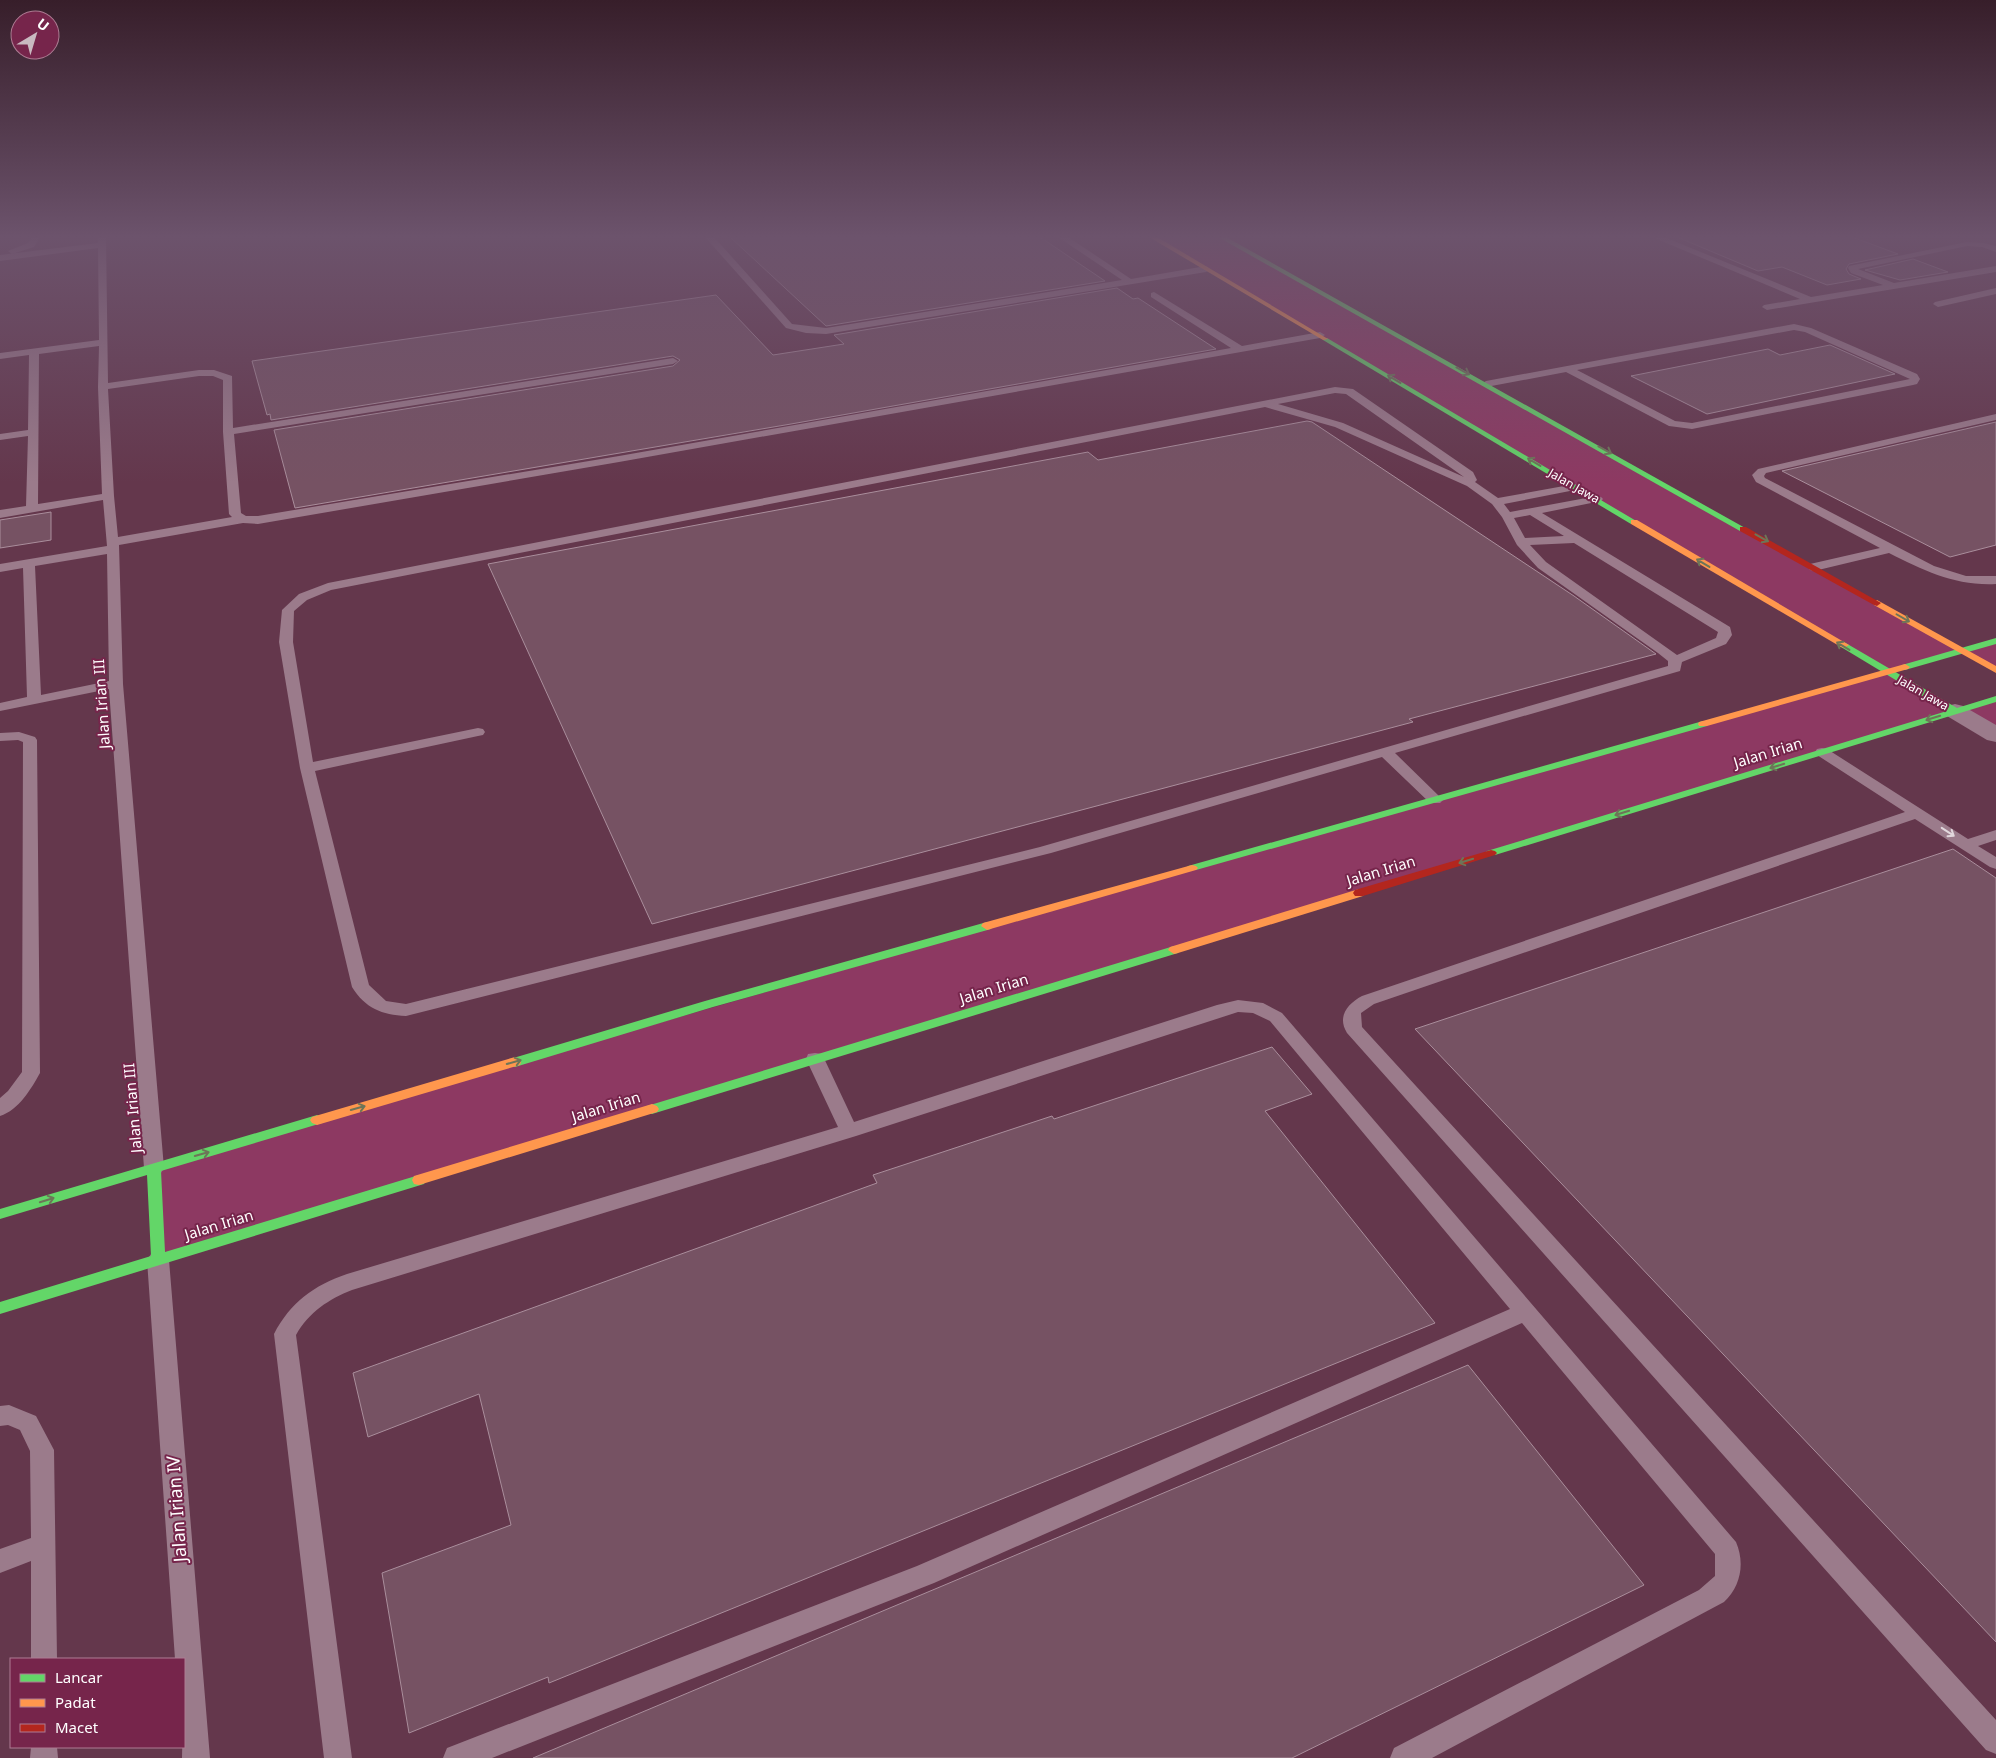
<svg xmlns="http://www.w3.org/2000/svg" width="1996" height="1758" viewBox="0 0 1996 1758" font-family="'Noto Sans',sans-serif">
  <rect width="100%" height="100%" fill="#64374c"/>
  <path fill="#8d3962" d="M1153 237H1221L1961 650 1996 641V670L1961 651 1886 671 1955 711 1996 699V735L1955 711 158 1260 154 1168 1884 671Z"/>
  <g fill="#765263" stroke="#aa8e9c">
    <path d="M730 237H1040L1105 281 826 326Z"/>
    <path d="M1677 237H1852L1898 254 1849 264 1846 269 1849 274 1861 279 1827 285 1782 267 1758 271Z"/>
    <path d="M1913 259 1948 272 1900 280 1865 270Z"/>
    <path d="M1117 288 1133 299 1138 298 1216 349 791 424 295 508 274 430 673 366 680 360 673 356 271 420 270 414 267 415 252 361 716 295 773 355 844 344 834 335Z"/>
    <path d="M1830 345 1895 374 1707 414 1631 376 1768 349 1780 355Z"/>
    <path d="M1307 421 1312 422 1574 596 1656 654 1409 719 1413 722 652 924 488 564 1088 452 1098 460Z"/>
    <path d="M1996 422V545L1950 557 1782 471Z"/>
    <path d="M51 512V540L0 548V520Z"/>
    <path d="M1953 849 1996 878V1642L1415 1029Z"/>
    <path d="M1272 1047 1312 1094 1265 1111 1435 1323 549 1683 548 1677 409 1733 382 1573 511 1525 479 1394 368 1437 353 1373 877 1183 873 1175 1052 1116 1054 1119Z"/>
    <path d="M1468 1365 1644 1585 1292 1758H533Z"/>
  </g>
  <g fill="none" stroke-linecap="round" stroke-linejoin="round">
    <g fill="#9b7b8b" fill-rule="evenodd">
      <path d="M32 237H40L34 247 12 254 8 251 28 243Z"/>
      <path d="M98 237H106L108 383 199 370H214L232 376 233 428 673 358 678 361 673 364 234 434 241 513 246 516H258L619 456 1231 348 1151 297V293L1154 292 1242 346 1320 332 1325 335 1320 338 619 462 258 524 243 523 119 545 123 684 164 1168 161 1173 154 1175 147 1173 144 1168 109 689 0 711V703L27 697 23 568 0 572V564L107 546 103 500 0 518V510L26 506 28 436 0 440V434L28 430 29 355 0 359V353L99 340 98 248 0 261V255L98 243ZM99 346 98 387 102 494 38 504 39 354ZM199 376H213L223 380V432L229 514 232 517 118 537 114 496 108 389ZM107 554 109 681 41 695 35 566Z"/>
      <path d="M705 237H714L792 324 826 328 1122 280 1058 237H1068L1131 279 1206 266 1210 269 1206 272 826 334 806 333 786 328Z"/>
      <path d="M1652 237H1664L1811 297 1883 285 1851 273 1848 268 1849 266 1967 242 1983 243 1996 246V252L1982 247 1967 246 1858 269 1894 283 1996 266V272L1767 310 1762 307 1764 305 1800 299Z"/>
      <path d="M1996 288V294L1938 307 1933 304 1935 302Z"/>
      <path d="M1794 324 1811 328 1917 374 1920 379 1917 384 1913 385 1692 429 1669 426 1566 372 1486 387 1481 384 1486 381ZM1794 330 1805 332 1910 379 1692 423 1675 421 1577 370Z"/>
      <path d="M1335 387 1353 389 1473 472 1477 480 1475 482 1498 498 1575 484 1581 487 1575 490 1504 504 1510 512 1597 496 1601 497 1603 499 1601 501 1542 513 1730 627 1732 635 1726 644 1682 662 1680 671 1395 753 1440 797 1443 800 1440 803H1430L1382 757 1051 853 406 1016C382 1015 365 1008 352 987L300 768 279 642 282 610 299 594 328 583ZM1335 393 1346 394 1464 477 1343 423 1278 404ZM1265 407 1335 427 1467 486 1492 504 1502 517 1517 545 1538 568 1658 653 1668 661V666L1040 847 406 1004 386 1001 369 985 315 771 478 736 483 735 485 732 483 729 478 728 313 762 293 642 294 611 307 600 331 590ZM1530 515 1564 536 1525 538 1514 518ZM1574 543 1718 632 1716 638 1677 655 1546 562 1530 545Z"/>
      <path d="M1996 414V420L1766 473 1764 476 1765 478 1934 566 1966 576H1996V584C1955 586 1925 571 1889 553L1814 571 1810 570 1808 567 1810 564 1880 548 1756 482 1752 475 1758 469Z"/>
      <path d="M19 732 35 737 37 740 40 1073C31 1089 19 1110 0 1116V1098L8 1091 22 1072 23 742 18 740 0 741V733Z"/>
      <path d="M1822 748 1827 749 1968 839 1996 830V840L1978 846 1996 857V869L1990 867 1915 819 1374 1004 1361 1013 1362 1027 1996 1720V1754L1986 1750 1347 1033C1337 1017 1347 1004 1362 996L1905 812 1817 755 1815 752 1817 749Z"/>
      <path d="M1238 1000 1263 1003 1282 1013 1736 1542C1745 1563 1741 1586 1724 1602L1432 1758H1390L1394 1748 1699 1590 1715 1576V1554L1522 1323 934 1583 492 1758H443L447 1748 917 1566 1510 1309 1270 1021 1253 1013 1238 1012 856 1136 352 1290C329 1299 309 1312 296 1335L352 1758H324L274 1334C290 1303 314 1285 347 1274L838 1127 806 1059 808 1054 815 1053 822 1054 854 1122 1217 1005Z"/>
      <path d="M158 1252 165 1254 169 1260 210 1758H182L184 1659H175L147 1260 151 1254Z"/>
      <path d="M9 1405 36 1416 54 1450 57 1659H31V1561L0 1573V1549L31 1538 30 1451 20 1430 8 1425 0 1426V1406Z"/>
      <path d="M31 1747H57L58 1758H30Z"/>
    </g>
    <path fill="#9b7b8b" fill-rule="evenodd" d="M1955 704 1963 706 1996 725V742L1987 740 1947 716 1943 711 1947 706Z"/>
    <g fill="#63d668" fill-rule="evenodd">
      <path d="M1218 237H1226L1747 529 1740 531Z"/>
      <path d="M1323 338H1327L1638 522 1631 524 1323 340Z"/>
      <path d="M1996 638V644L1905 670 1900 667 1902 665Z"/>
      <path d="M1844 642 1957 708 1996 696V702L1495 855H1487L1485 853 1487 851 1947 711 1841 647 1839 645Z"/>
      <path d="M1703 721 1707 722 1708 724 1707 726 1196 870H1188L1186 868 1188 866Z"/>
      <path d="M987 922 993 926 991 929 713 1007 515 1067 510 1065 509 1062 510 1059 705 1001Z"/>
      <path d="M1174 946 1178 947 1180 950 1178 953 652 1114 647 1112 645 1109 647 1106Z"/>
      <path d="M317 1115 322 1117 324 1120 322 1123 161 1171 165 1252 419 1175 424 1176 426 1180 424 1184 0 1314V1302L151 1256 147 1175 0 1219V1209Z"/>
    </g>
    <g fill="#ff974d" fill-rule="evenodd">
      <path d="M1149 237H1157L1328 339 1323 340Z"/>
      <path d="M1631 520H1637L1849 645 1844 648 1841 647 1631 524Z"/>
      <path d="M1877 600 1996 666V673L1874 605 1873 603Z"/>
      <path d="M1905 664 1910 667 1908 669 1707 726H1699L1698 724 1699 722Z"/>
      <path d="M1192 865 1196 866 1198 868 1196 870 987 930 981 926 983 923Z"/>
      <path d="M1359 889 1365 893 1363 896 1178 953 1174 954 1168 950 1170 947Z"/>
      <path d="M515 1057 520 1059 521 1062 520 1065 317 1125 312 1123 310 1120 312 1117Z"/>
      <path d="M652 1104 657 1106 659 1109 657 1112 419 1185 414 1184 412 1180 414 1176Z"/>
    </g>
    <g fill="#b3261e" fill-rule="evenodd">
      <path d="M1740 527H1746L1881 603 1877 606 1874 605 1740 531Z"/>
      <path d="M1491 850 1495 851 1497 853 1495 855 1363 896H1355L1353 893 1355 890Z"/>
    </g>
  </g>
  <defs><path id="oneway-shaft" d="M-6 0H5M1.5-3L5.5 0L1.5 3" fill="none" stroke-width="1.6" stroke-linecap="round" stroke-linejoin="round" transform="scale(1.25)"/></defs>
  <g stroke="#6d7558">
    <use href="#oneway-shaft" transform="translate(1463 371) rotate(29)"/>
    <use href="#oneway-shaft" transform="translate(1394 379) rotate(-149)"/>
    <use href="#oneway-shaft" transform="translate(1605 450) rotate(29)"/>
    <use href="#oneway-shaft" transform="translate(1534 462) rotate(-149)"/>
    <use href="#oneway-shaft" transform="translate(1762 538) rotate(29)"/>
    <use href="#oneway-shaft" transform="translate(1703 563) rotate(-149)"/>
    <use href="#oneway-shaft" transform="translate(1903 618) rotate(30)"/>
    <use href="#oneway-shaft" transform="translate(1843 646) rotate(-149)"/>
    <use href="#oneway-shaft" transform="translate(1933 718) rotate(163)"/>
    <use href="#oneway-shaft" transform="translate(1777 766) rotate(163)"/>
    <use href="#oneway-shaft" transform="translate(1622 813) rotate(163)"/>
    <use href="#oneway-shaft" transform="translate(1466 861) rotate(163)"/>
    <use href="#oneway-shaft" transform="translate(514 1062) rotate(-16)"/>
    <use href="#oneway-shaft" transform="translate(358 1108) rotate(-16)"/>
    <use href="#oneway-shaft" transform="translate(202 1154) rotate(-16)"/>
    <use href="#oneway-shaft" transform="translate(47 1200) rotate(-17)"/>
  </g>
  <use stroke="#e1d7dc" href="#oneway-shaft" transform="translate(1948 832) rotate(33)"/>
  <linearGradient id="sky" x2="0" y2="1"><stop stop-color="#371e2a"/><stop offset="0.49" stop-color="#6c536c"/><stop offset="1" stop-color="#6c536c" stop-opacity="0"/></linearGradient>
  <rect width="1996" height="483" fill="url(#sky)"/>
  <g text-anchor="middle" stroke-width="4" stroke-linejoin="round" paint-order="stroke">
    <g font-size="12" fill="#fff" stroke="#76254b">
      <text transform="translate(1574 486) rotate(30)" y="4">Jalan Jawa</text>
      <text transform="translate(1923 693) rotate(30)" y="4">Jalan Jawa</text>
    </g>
    <g font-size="15" fill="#fff" stroke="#76254b">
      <text transform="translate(102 704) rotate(-94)" y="5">Jalan Irian III</text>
      <text transform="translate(1768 753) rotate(-17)" y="5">Jalan Irian</text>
      <text transform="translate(1381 871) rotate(-17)" y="5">Jalan Irian</text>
      <text transform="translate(994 989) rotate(-17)" y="5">Jalan Irian</text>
      <text transform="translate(606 1107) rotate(-17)" y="5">Jalan Irian</text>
      <text transform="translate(133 1108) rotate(-95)" y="5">Jalan Irian III</text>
      <text transform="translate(219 1225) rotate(-17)" y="5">Jalan Irian</text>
    </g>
    <g font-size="18" fill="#fff" stroke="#76254b">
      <text transform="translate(177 1509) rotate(-94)" y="6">Jalan Irian IV</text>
    </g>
  </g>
  <rect x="10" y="1658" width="175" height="90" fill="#76254b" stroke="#ad7c93"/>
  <rect x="20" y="1674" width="25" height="8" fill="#63d668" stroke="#ad7c93"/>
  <text x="55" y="1683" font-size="15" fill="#ffffff">Lancar</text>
  <rect x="20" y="1699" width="25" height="8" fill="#ff974d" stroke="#ad7c93"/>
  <text x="55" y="1708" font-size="15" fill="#ffffff">Padat</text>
  <rect x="20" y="1724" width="25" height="8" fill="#b3261e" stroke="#ad7c93"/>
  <text x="55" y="1733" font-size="15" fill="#ffffff">Macet</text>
  <g transform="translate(35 35) rotate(38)"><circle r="24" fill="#76254b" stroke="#ad7c93"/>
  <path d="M0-4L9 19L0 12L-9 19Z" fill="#c9b9c0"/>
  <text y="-8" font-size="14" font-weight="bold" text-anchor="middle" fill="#ffffff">U</text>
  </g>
</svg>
